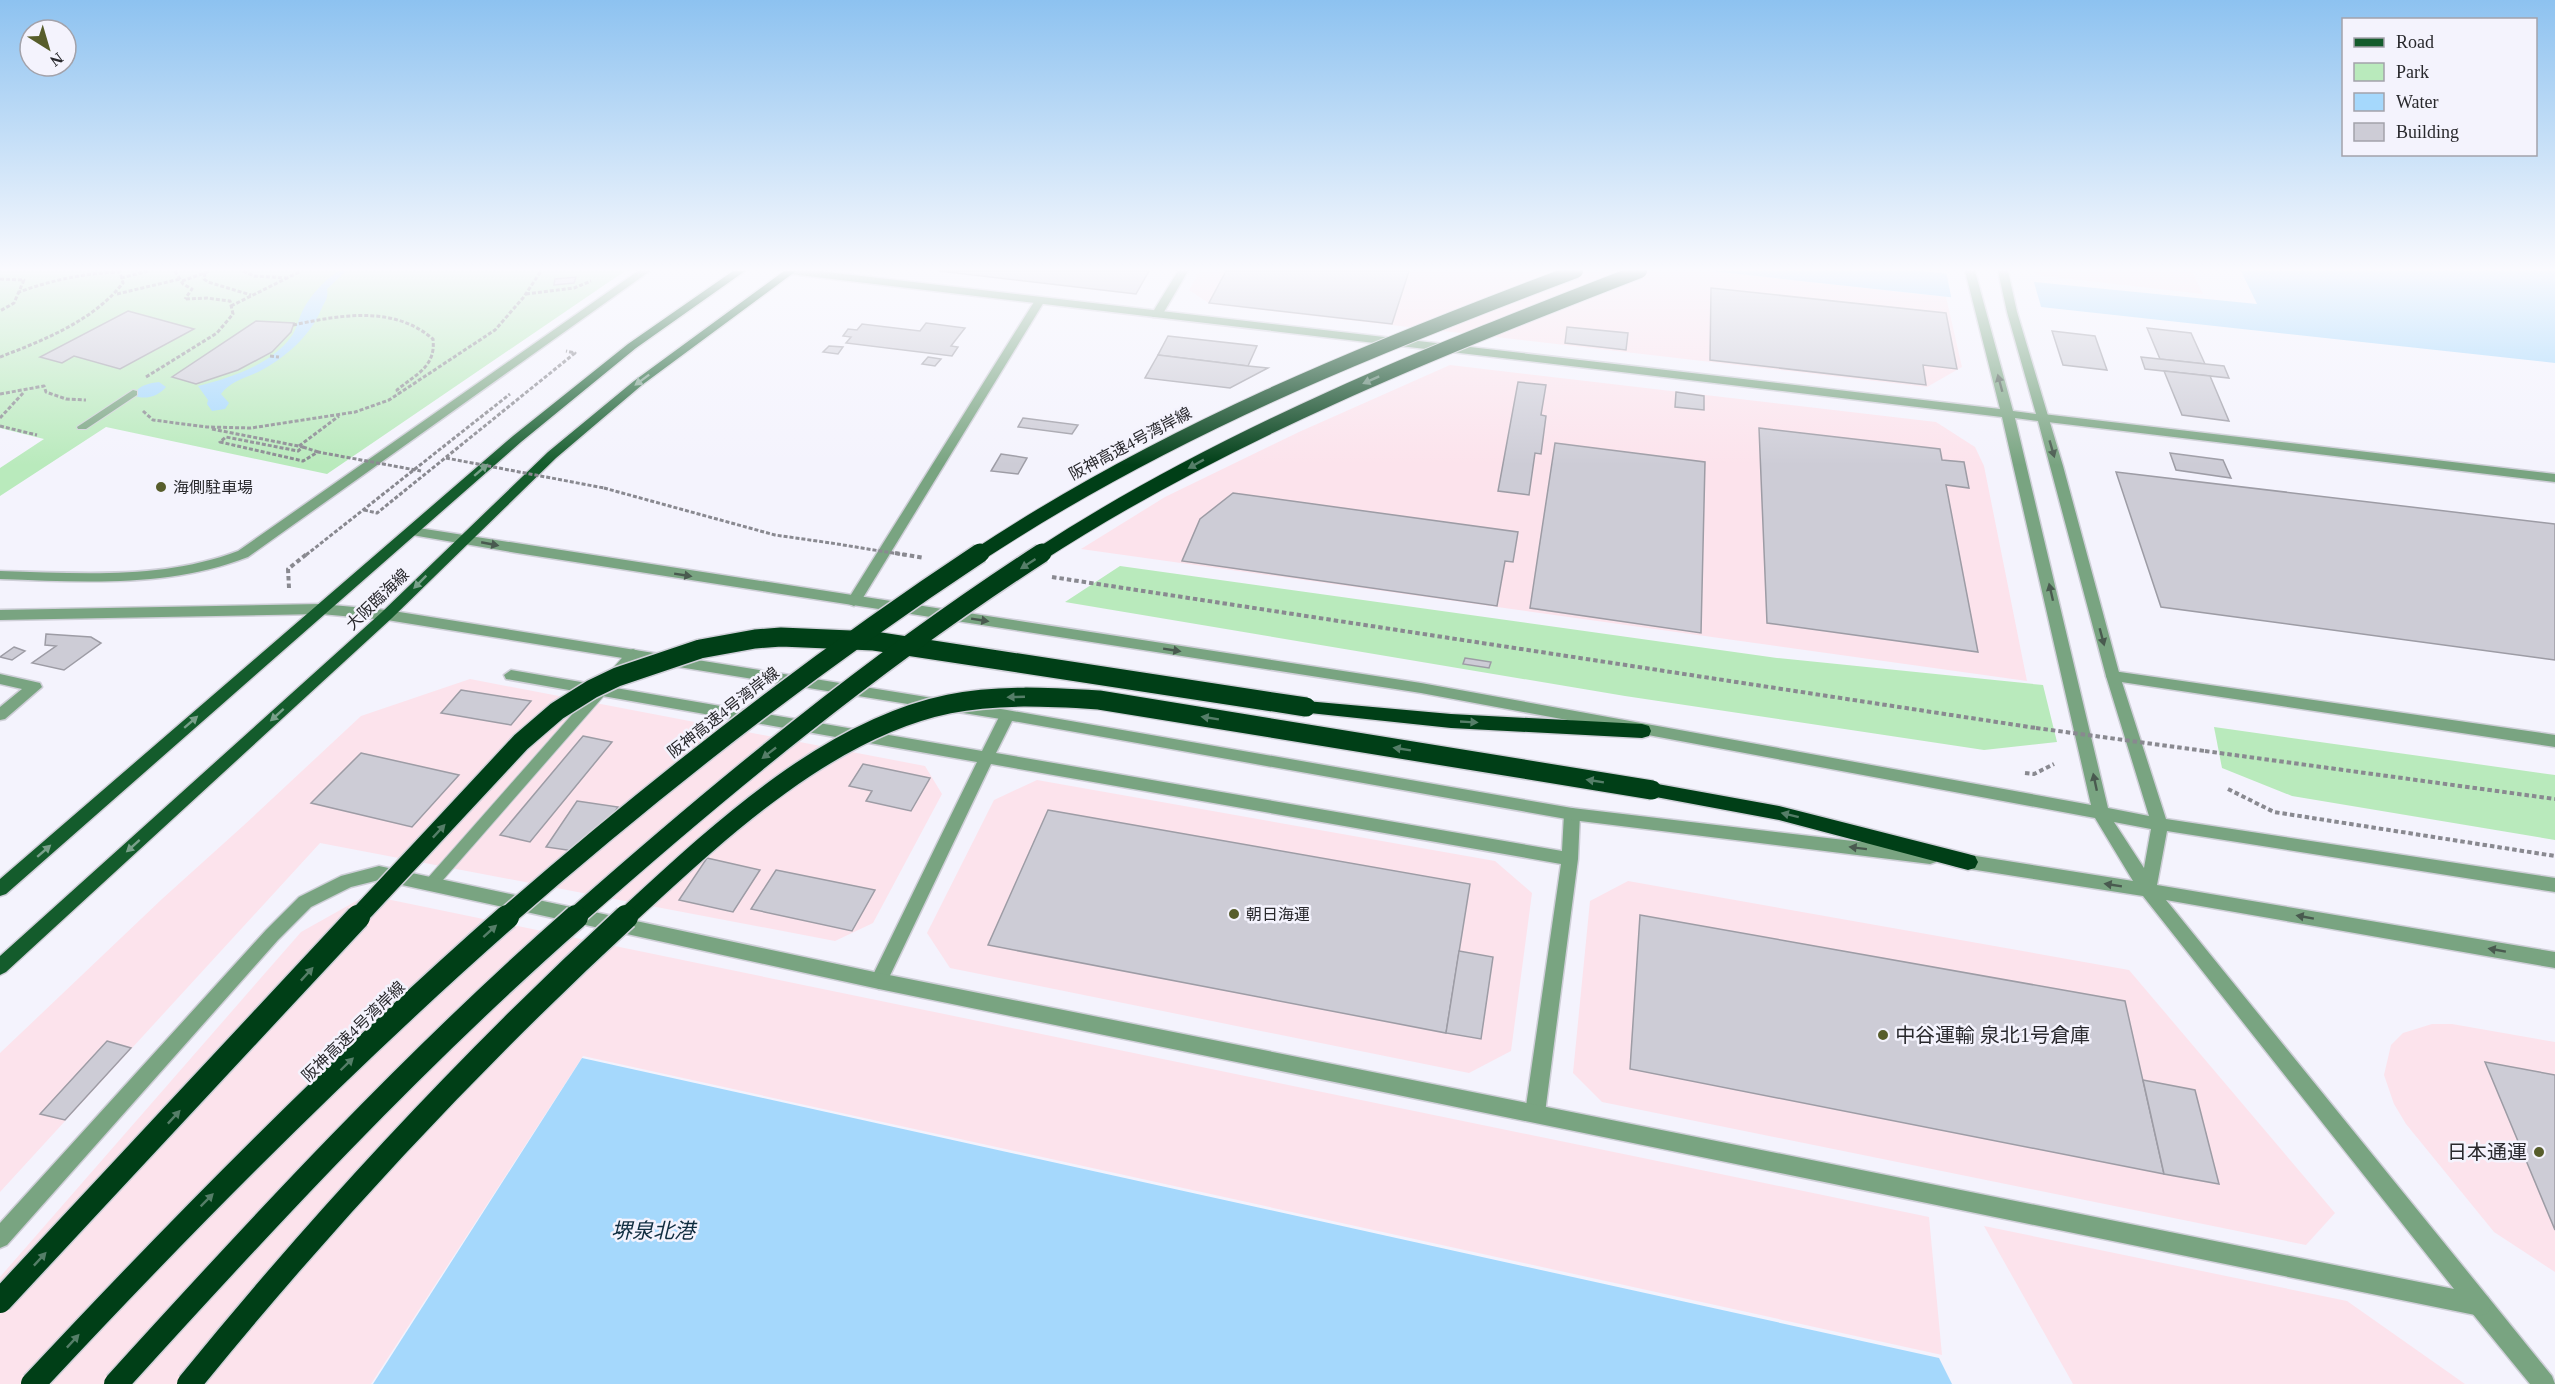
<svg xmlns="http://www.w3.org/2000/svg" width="2555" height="1384" viewBox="0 0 2555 1384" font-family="'Times New Roman','Noto Sans JP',serif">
  <rect width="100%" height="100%" fill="#f4f3fd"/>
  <g fill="#fce3ec">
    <path d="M1200 271H1708L1946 297 1962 367 1927 387 1210 304 1189 290Z"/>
    <path d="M2035 271H2192L2203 294 2036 275Z"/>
    <path d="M1450 365 1936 422 1975 447 1984 466 2027 681 1081 549 1165 497 1299 432Z"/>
    <path d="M470 679 925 766 942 794 873 923 835 941 320 843 0 1192V1053L162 899 243 826 361 716Z"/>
    <path d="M1037 780 1495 861 1532 893 1511 1051 1469 1073 950 968 927 933 994 800Z"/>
    <path d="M1628 881 2129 970 2335 1213 2306 1245 1602 1102 1573 1073 1590 901Z"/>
    <path d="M367 895 1929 1217 1942 1355 583 1056 371 1384H0V1277L301 932Z"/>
    <path d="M2432 1024H2452L2555 1042V1272L2494 1232 2406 1124 2394 1104 2384 1075 2391 1045 2403 1033Z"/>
    <path d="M1984 1226 2347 1301 2465 1384H2073Z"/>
  </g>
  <g fill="#b9eabc">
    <path d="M0 271H625L327 474 106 427 0 496V468L44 439 0 428Z"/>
    <path d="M1120 566 1777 658 2043 685 2057 742 1984 750 1625 696 1065 602Z"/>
    <path d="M2214 727 2555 775V840L2292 796 2222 768Z"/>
  </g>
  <g fill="#a5d8fc">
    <path d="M339 271H346L327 289C329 298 324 302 321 310 310 336 285 358 260 371 246 378 230 381 221 394L229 403 225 409 212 411 207 404 208 400 198 386C229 378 271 365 291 337 297 329 298 320 302 312 309 297 325 279 339 271Z"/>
    <path d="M1710 271H1922L2257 304 2241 271H2555V363Z"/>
    <path d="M159 382 166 387C159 396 144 401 134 395 138 385 150 383 159 382Z"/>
    <path d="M582 1058 1939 1358 1952 1384H373Z"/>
  </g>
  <path fill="#f4f3fd" d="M1946 271 2033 279 2042 310 1952 301Z"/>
  <g fill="#cdccd6" stroke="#9d9ca5" stroke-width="1.5">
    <path d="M939 271H1149L1136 294Z"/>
    <path d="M1226 271H1409L1392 324 1209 303Z"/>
    <path d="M576 277 574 283 554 285 555 279Z"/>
    <path d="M1711 288 1946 313 1957 369 1923 365 1926 385 1710 360Z"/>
    <path d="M128 311 194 329 120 369 74 356 62 363 40 357Z"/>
    <path d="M256 321 294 323 291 332 272 352 238 370 196 384 172 377Z"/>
    <path d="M926 323 965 328 951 346 958 347 952 356 846 343 851 337 843 336 848 329 857 330 862 324 920 331Z"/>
    <path d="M1567 327 1628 333 1626 350 1565 343Z"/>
    <path d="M2147 328 2191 333 2205 364 2160 359Z"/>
    <path d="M2052 331 2095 336 2107 370 2063 365Z"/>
    <path d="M1168 336 1257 346 1248 366 1158 355Z"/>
    <path d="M829 346 843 347 838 354 823 352Z"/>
    <path d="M1158 355 1248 366 1268 368 1230 388 1145 378Z"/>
    <path d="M928 357 941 359 935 366 922 364Z"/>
    <path d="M2141 357 2224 366 2229 378 2145 369Z"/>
    <path d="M2164 371 2210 376 2229 421 2182 415Z"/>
    <path d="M1518 382 1546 385 1541 415 1546 416 1541 454 1535 453 1529 495 1498 491Z"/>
    <path d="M1676 392 1704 396V410L1675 407Z"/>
    <path d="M1023 418 1078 425 1072 434 1018 427Z"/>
    <path d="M1759 428 1940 449 1942 460 1964 462 1969 488 1946 485 1978 652 1767 623Z"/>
    <path d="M1555 443 1705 462 1701 633 1530 608Z"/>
    <path d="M2170 453 2223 460 2231 478 2176 470Z"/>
    <path d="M1001 454 1027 458 1018 474 991 471Z"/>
    <path d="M2116 472 2555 524V660L2161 607Z"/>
    <path d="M1233 493 1518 532 1513 562 1505 561 1497 606 1182 561 1200 519Z"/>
    <path d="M46 634 91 637 101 643 64 670 32 663 56 646 45 645Z"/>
    <path d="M14 647 25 651 12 660 0 657Z"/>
    <path d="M1465 658 1491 662 1489 668 1463 664Z"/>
    <path d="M461 690 531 701 511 725 441 713Z"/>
    <path d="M583 736 612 742 530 842 500 835Z"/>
    <path d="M361 753 459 775 412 827 311 803Z"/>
    <path d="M863 764 930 778 911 811 866 801 872 791 849 786Z"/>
    <path d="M577 801 618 807 588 853 546 847Z"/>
    <path d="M1048 810 1470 884 1446 1033 988 945Z"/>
    <path d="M707 858 760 870 733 912 679 900Z"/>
    <path d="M776 870 875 890 852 931 751 909Z"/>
    <path d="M1640 915 2125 1001 2164 1174 1630 1069Z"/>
    <path d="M1459 951 1493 957 1481 1039 1446 1033Z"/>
    <path d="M107 1041 131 1048 65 1120 40 1114Z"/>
    <path d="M2485 1062 2555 1075V1230Z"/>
    <path d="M2143 1080 2195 1090 2219 1184 2164 1174Z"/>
  </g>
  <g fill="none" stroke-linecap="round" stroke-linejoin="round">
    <defs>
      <g id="service">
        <path d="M133 390 137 391V395L86 429H78L77 427Z"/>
        <path d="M633 649 638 651 640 654 638 657 436 888 431 890 426 888 423 884 426 880 628 651Z"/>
      </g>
      <g id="minor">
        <path d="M638 271H650L248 557C168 588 84 582 0 579V571C80 573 162 580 238 551Z"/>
        <path d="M1178 271H1188L1161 317H1153L1151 315Z"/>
        <path d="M1039 299 1044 302 861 601 854 606 849 604 847 601 1034 302Z"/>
        <path d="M2043 414 2555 474V482L2039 421 2037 418Z"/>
        <path d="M511 670 982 751 1002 711H1012L1015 715 996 753 1562 851 1564 814 1566 810 1572 808 1578 810 1580 814 1578 859 1545 1113 1542 1119 1535 1122 1528 1119 1525 1113 1561 864 991 764 885 986 879 989 873 986 870 981 977 762 506 679 504 675Z"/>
        <path d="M2113 671 2555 735V747L2108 680 2106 676Z"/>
        <path d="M0 674 40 683 42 687 5 719 0 720V707L22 689 0 684Z"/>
        <path d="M2480 1294 2488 1297 2552 1376 2555 1384H2530L2472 1313 2469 1305 2472 1297Z"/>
      </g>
      <g id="tertiary">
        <path d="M785 271H819L2000 409 1965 271H1975L2013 411 2036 414 2007 312 1998 271H2008L2017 312 2063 466 2120 676 2166 819 2555 878V892L2167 831 2157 885 2555 952V968L2166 900 2488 1297 2491 1305 2488 1313 2480 1316 879 989 379 880 351 887 311 907 278 940 7 1245 0 1248V1223L266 930 299 897 341 876 379 866 879 973 2454 1289 2143 896 1957 867 1951 865 1949 860 1951 855 1957 853 2133 881 2095 818 1421 693 517 553 412 535 405 531 412 527 1421 683 2091 805 2002 417 790 274ZM2015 418 2038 421 2106 676 2149 816 2108 808ZM2114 822 2151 829 2144 868Z"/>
        <path d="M321 604 387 610 1007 710 1572 808 1930 850 1936 852 1938 857 1936 862 1930 864 1572 820 1007 720 387 620 321 614 0 620V610Z"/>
      </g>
      <g id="primary">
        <path d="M733 271H745L636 348 521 442 6 894 0 896V879L513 436 628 344Z"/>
        <path d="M784 271H796L642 385 556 458 392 618 6 972 0 975V956L382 612 548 452 634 381Z"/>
      </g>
      <g id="motorway">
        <path d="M1306 701 1451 714 1642 724 1649 726 1651 731 1649 736 1642 738 1451 728 1300 712 1297 707 1300 702Z"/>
        <path d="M1652 783 1779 806 1968 854 1975 856 1978 862 1975 868 1968 870 1779 820 1645 795 1642 790 1645 785Z"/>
      </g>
    </defs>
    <use href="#service" stroke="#cfcfd8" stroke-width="2"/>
    <use href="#minor" stroke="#cfcfd8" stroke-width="3"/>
    <use href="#tertiary" stroke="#cfcfd8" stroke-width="3"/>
    <use href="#primary" stroke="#cfcfd8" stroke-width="3"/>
    <use href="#motorway" stroke="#cfcfd8" stroke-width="3"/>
    <g stroke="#898990" stroke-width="3" stroke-dasharray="4 2" stroke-linecap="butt">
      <path d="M175 271 183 284 192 289 185 299"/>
      <path d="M243 271 254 276 286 278"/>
      <path d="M205 273 204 279 208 282 251 295"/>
      <path d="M121 278 148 271"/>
      <path d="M0 279 24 280 14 303 0 311"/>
      <path d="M182 281 210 271"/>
      <path d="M117 294 180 279"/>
      <path d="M526 294 574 288 591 281"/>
      <path d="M231 306 301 271"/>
      <path d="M293 325C341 315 393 305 433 339 436 367 416 374 397 390L399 394"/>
      <path d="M270 356 279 357"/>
      <path d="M0 357C44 340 93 321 123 283L120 272C85 273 52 280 19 292"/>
      <path d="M146 377 217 333 233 314 230 301 207 298 185 299"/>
      <path d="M0 394 44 386 46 392 66 399 86 400"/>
      <path d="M143 411 153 420 207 427 251 428 355 412 389 400 495 330 523 298 541 271"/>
      <path d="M0 418 24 392"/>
      <path d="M0 426 37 435"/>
      <path d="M299 446 339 416"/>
      <path d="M303 447 318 452"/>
      <path d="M604 488 775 535 831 543"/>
      <path d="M364 510 377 513 575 353 566 351"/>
      <path d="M306 555 510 394"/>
    </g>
    <g stroke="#898990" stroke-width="4" stroke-dasharray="4.5 3" stroke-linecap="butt">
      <path d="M1052 577 2036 728"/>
      <path d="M289 588 288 569 308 553"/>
      <path d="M2205 751 2555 799"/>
      <path d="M2025 773 2034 774 2054 764"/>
      <path d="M2228 789 2274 812 2555 856"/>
    </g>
    <use href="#service" fill="#79a481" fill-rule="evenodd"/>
    <use href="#minor" fill="#79a481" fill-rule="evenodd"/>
    <use href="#tertiary" fill="#79a481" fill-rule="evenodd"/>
    <use href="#primary" fill="#145c2c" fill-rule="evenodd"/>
    <use href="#motorway" fill="#003f17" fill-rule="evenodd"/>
    <defs>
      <g id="motorway-bridge-far2">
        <path d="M978 555C1166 431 1366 350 1576 271"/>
        <path d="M1039 555C1225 434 1434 351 1640 271"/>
      </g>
      <g id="motorway-bridge-far1">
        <path d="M357 918 521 742 557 711 592 689 617 677 700 649 755 639 781 637 874 641 1306 707"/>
        <path d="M505 918C656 786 812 664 980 553"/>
        <path d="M574 918C722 787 875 661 1042 553"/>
        <path d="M625 918C714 836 826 729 949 704 998 694 1049 697 1099 700L1652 790"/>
      </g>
      <g id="motorway-bridge">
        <path d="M0 1301 358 917"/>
        <path d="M33 1384C185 1221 340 1064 507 917"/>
        <path d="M116 1384C263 1222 411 1062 576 917"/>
        <path d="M189 1384C324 1218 469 1062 626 917"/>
      </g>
    </defs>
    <use href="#motorway-bridge-far2" stroke="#cfcfd8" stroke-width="16" stroke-linecap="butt"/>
    <use href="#motorway-bridge-far1" stroke="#cfcfd8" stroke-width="22" stroke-linecap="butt"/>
    <use href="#motorway-bridge" stroke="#cfcfd8" stroke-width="27" stroke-linecap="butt"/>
    <g stroke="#898990" stroke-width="3" stroke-dasharray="4 2" stroke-linecap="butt">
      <path d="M212 429 303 447 298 451 226 437 220 442 303 461 318 452 421 471"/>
      <path d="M446 458 604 488"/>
      <path d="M831 543 905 555"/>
    </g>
    <g stroke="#898990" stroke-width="4" stroke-dasharray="4.5 3" stroke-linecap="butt">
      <path d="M895 553 924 558"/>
      <path d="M2036 728 2205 751"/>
    </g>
    <use href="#motorway-bridge-far2" stroke="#003f17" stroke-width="14"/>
    <use href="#motorway-bridge-far1" stroke="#003f17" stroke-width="19"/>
    <use href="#motorway-bridge" stroke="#003f17" stroke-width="24"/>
  </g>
  <defs><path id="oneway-solid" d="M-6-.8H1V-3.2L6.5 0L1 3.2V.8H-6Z" transform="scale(1.5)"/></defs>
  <g fill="#79a08a">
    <use href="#oneway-solid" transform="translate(642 380) rotate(143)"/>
    <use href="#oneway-solid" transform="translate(481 470) rotate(-41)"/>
    <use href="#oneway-solid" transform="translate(420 582) rotate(135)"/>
    <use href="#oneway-solid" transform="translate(277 715) rotate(138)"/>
    <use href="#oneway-solid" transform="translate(191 722) rotate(-41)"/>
    <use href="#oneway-solid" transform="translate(133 846) rotate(138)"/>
    <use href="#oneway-solid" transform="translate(44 851) rotate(-41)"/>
  </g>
  <g fill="#557e68">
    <use href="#oneway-solid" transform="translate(1371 380) rotate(156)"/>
    <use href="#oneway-solid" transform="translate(1196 464) rotate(151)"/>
    <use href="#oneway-solid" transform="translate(1028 564) rotate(147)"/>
    <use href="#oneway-solid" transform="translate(1016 697) rotate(178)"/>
    <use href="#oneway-solid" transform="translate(1210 718) rotate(-171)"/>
    <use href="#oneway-solid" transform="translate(1469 722) rotate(3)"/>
    <use href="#oneway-solid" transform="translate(1402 749) rotate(-171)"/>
    <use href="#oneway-solid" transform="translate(769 753) rotate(142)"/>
    <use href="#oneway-solid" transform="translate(1595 781) rotate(-171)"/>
    <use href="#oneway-solid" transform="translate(1790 815) rotate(-166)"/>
    <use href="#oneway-solid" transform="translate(439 831) rotate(-47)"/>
    <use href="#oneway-solid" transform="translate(490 931) rotate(-42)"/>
    <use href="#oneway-solid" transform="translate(307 974) rotate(-47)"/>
    <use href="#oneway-solid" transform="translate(347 1064) rotate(-44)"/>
    <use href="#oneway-solid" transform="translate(174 1117) rotate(-47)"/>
    <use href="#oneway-solid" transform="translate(207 1200) rotate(-45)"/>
    <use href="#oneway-solid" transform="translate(40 1259) rotate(-47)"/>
    <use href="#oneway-solid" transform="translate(73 1341) rotate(-47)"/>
  </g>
  <g fill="#495a4f">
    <use href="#oneway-solid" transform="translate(2000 383) rotate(-105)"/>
    <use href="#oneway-solid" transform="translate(2052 449) rotate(74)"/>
    <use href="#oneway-solid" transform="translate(490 544) rotate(11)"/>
    <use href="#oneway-solid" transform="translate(683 575) rotate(9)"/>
    <use href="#oneway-solid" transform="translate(2051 592) rotate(-103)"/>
    <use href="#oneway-solid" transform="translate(980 620) rotate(9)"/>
    <use href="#oneway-solid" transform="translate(2102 637) rotate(75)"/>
    <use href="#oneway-solid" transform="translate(1172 650) rotate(9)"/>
    <use href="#oneway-solid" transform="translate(2095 782) rotate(-102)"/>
    <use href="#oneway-solid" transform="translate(1858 848) rotate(-173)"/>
    <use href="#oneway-solid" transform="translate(2113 885) rotate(-171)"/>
    <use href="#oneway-solid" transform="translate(2305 917) rotate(-170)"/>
    <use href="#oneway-solid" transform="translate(2497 950) rotate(-170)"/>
  </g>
  <linearGradient id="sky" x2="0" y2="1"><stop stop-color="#8dc2f0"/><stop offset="0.58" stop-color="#fafafe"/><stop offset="1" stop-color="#fafafe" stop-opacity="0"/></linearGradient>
  <rect width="2555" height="465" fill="url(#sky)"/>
  <g fill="#575d2b" stroke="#f4f3fd" stroke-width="2">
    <circle cx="161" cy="487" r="6"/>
    <circle cx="1234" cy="914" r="6"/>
    <circle cx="1883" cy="1035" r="6"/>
    <circle cx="2539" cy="1152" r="6"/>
  </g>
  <g text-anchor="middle" stroke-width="5" stroke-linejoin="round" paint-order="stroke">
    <g font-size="16" fill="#29292d" stroke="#f4f3fd">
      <text transform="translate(1130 443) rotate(-28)" y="6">阪神高速4号湾岸線</text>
      <text transform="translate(377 599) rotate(-44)" y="6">大阪臨海線</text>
      <text transform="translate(723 712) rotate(-38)" y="6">阪神高速4号湾岸線</text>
      <text transform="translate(353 1031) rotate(-44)" y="6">阪神高速4号湾岸線</text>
    </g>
    <g font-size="16" fill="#29292d" stroke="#f4f3fd" text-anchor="start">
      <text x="173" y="493">海側駐車場</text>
      <text x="1246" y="920">朝日海運</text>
    </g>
    <g font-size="20" fill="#29292d" stroke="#f4f3fd" text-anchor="start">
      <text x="1895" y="1042">中谷運輸 泉北1号倉庫</text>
      <text x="2527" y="1159" text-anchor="end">日本通運</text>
    </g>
    <g font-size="21" font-style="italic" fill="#0f2c3f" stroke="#f4f3fd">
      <text x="653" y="1238">堺泉北港</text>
    </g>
  </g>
  <rect x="2342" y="18" width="195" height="138" fill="#f4f3fd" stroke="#a3a2aa" stroke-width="1.5"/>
  <rect x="2354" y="38" width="30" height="9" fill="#145c2c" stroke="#a3a2aa" stroke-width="1.5"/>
  <text x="2396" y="48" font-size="18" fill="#29292d">Road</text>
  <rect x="2354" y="63" width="30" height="18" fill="#b9eabc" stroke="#a3a2aa" stroke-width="1.5"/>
  <text x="2396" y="78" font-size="18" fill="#29292d">Park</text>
  <rect x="2354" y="93" width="30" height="18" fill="#a5d8fc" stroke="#a3a2aa" stroke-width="1.5"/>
  <text x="2396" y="108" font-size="18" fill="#29292d">Water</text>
  <rect x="2354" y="123" width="30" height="18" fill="#cdccd6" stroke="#a3a2aa" stroke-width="1.5"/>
  <text x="2396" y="138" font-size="18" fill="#29292d">Building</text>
  <g transform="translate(48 48) rotate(143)"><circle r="28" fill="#f4f3fd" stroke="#a3a2aa" stroke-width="1.5"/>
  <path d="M0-4.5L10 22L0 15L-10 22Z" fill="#575d2b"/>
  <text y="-9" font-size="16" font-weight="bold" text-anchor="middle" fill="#29292d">N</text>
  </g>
</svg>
